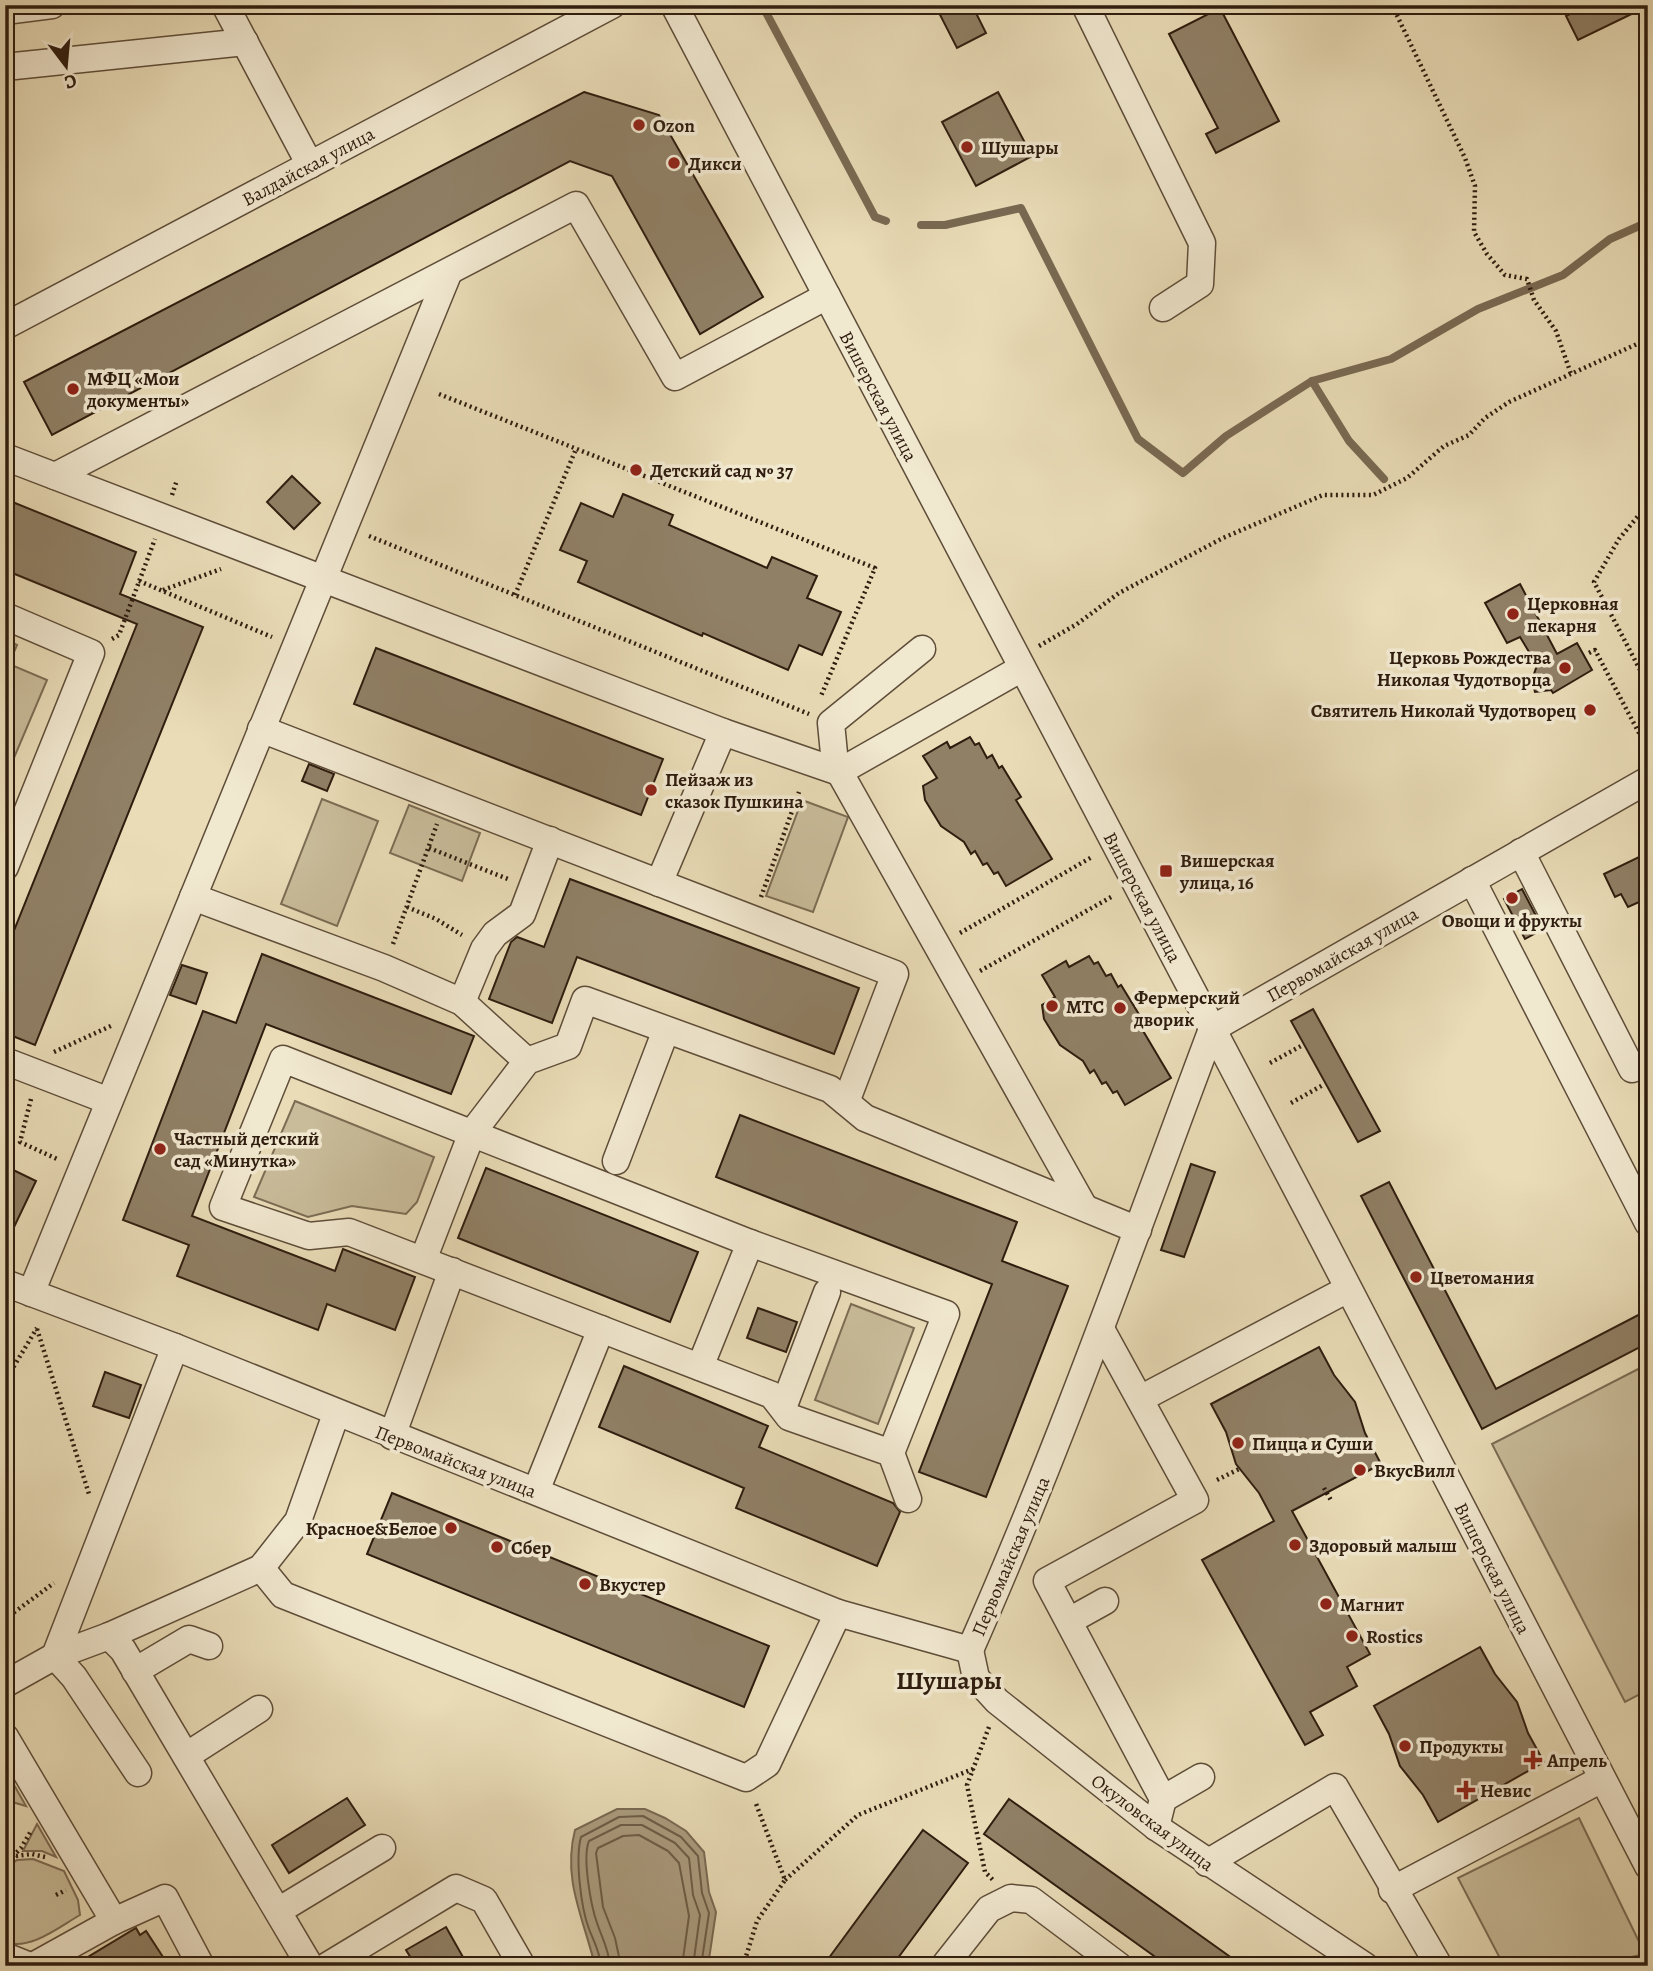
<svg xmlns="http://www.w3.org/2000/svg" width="1653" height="1971" viewBox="0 0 1653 1971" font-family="Alegreya,serif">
  <rect width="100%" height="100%" fill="#e9dcb7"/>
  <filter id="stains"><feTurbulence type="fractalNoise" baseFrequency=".00286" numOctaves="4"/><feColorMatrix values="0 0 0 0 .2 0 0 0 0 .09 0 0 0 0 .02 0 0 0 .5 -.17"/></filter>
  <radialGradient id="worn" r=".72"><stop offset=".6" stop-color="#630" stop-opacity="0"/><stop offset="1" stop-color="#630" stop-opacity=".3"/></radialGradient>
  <g fill="#c9bc9a" stroke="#7c6c54" stroke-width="2">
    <path d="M5 639 17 645 9 664 47 680 5 779Z"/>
    <path d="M322 799 378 821 337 926 281 904Z"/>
    <path d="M802 800 848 817 813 912 766 896Z"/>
    <path d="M409 805 480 833 462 881 390 853Z"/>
    <path d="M295 1101 434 1157 417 1202 406 1214 352 1206 308 1217 254 1197Z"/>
    <path d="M851 1304 914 1328 878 1424 815 1400Z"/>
    <path d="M1648 1364V1690L1625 1702 1492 1444Z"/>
    <path d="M5 1769 26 1806 5 1800Z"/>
    <path d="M1579 1818 1645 1954 1590 1966H1504L1458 1878Z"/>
    <path d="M37 1824 56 1857 42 1851H23Z"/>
    <path d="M33 1859 64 1871 78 1900 80 1915C59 1927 30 1951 5 1942V1869L17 1860Z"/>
  </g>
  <path fill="#aa9b7e" stroke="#796952" stroke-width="2" d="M617 1809H645L665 1818 686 1831 704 1852 709 1892 716 1912 708 1966H595C584 1919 562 1880 575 1830Z"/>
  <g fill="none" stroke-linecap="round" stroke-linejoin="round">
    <g stroke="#6c5c46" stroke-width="2">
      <path d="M601 1966C600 1952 594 1942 589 1929 581 1908 575 1859 581 1837L619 1817 643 1816 681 1837 698 1856 702 1893 709 1913 701 1966"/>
      <path d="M610 1966C609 1950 602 1938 597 1923 591 1906 582 1857 589 1841L621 1825H642L675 1843 689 1858 693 1895 700 1915 693 1966"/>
      <path d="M621 1966 615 1938 603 1907 596 1853 598 1848 623 1836 639 1835 668 1851 679 1863 689 1916 682 1966"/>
    </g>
    <g stroke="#796952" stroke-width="8">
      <path d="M762 5 875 217 886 221"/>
      <path d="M921 225H945L1021 208 1138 439 1183 473 1226 436 1312 381 1391 359 1478 309 1563 275 1610 239 1648 222"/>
      <path d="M1312 381 1349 441 1384 479"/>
    </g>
  </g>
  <g fill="#908066" stroke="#2f1d0f" stroke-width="2">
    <path d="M935 5H972L986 33 957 48Z"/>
    <path d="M1587 5H1648V6L1578 40 1566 16Z"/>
    <path d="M1220 8 1279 121 1216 153 1206 134 1218 128 1169 34Z"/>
    <path d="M584 92 659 115 763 297 700 334 612 176 570 161 52 435 24 382Z"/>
    <path d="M998 92 1032 156 976 186 942 122Z"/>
    <path d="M292 476 320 503 294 529 267 502Z"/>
    <path d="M623 494 673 515 669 525 767 568 772 557 817 576 807 598 841 612 822 655 799 645 788 670 703 633 702 636 578 582 587 561 560 550 581 503 613 517Z"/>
    <path d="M5 499 136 552 120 594 203 627 35 1045 5 1033V953L137 624 5 570Z"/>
    <path d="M1520 584 1557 654 1577 643 1592 670 1553 693 1551 690 1535 692 1532 680 1537 665 1520 637 1507 643 1485 603Z"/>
    <path d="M376 648 663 759 641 815 354 704Z"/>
    <path d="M970 737 975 745 979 743 987 758 992 755 999 768 1002 766 1021 797 1016 800 1052 859 1006 886 998 872 994 874 987 863 983 865 975 851 971 854 964 842 941 826 925 800 923 786 937 778 923 756 947 742 950 748Z"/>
    <path d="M309 764 334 774 327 791 302 781Z"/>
    <path d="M1641 856 1648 870V898L1628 907 1621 894 1615 897 1604 874Z"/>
    <path d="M570 879 859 988 834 1054 577 957 552 1023 489 999 511 942 517 937 544 947Z"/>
    <path d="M1522 889 1543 929 1525 939 1504 899Z"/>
    <path d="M262 954 474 1036 451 1094 266 1024 192 1216 335 1271 343 1249 415 1277 395 1330 327 1304 318 1330 177 1276 189 1245 123 1220 203 1011 236 1023Z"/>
    <path d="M1089 956 1094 964 1098 962 1106 976 1111 974 1118 987 1121 985 1140 1016 1136 1019 1171 1078 1125 1105 1117 1091 1113 1093 1106 1082 1102 1084 1094 1070 1090 1073 1083 1061 1060 1045 1044 1019 1042 1005 1055 997 1042 975 1066 961 1069 967Z"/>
    <path d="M182 965 207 973 196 1004 170 995Z"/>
    <path d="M1313 1009 1380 1131 1358 1142 1291 1021Z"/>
    <path d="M740 1115 1017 1222 1002 1261 1068 1286 986 1497 919 1472 992 1284 716 1177Z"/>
    <path d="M1191 1164 1215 1172 1184 1257 1161 1250Z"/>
    <path d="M5 1166 36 1181 5 1246Z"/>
    <path d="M486 1168 698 1252 670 1322 458 1238Z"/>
    <path d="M1389 1182 1496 1389 1648 1310V1343L1482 1429 1361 1196Z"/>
    <path d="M758 1308 797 1322 786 1352 747 1338Z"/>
    <path d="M1319 1347 1334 1375 1355 1402 1365 1433 1381 1464 1292 1511 1370 1654 1347 1667 1357 1686 1310 1712 1323 1735 1305 1745 1202 1560 1274 1521 1259 1493 1236 1464 1226 1432 1211 1404Z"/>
    <path d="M624 1366 768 1426 759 1447 893 1503 900 1512 877 1566 736 1508 744 1488 599 1427Z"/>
    <path d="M105 1372 141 1385 129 1418 93 1406Z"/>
    <path d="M392 1493 769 1646 744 1707 367 1554Z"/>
    <path d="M1480 1647 1495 1674 1517 1702 1528 1733 1544 1762 1438 1822 1423 1795 1400 1766 1389 1734 1374 1706Z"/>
    <path d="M347 1798 365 1825 289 1873 272 1845Z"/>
    <path d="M1009 1799 1243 1966H1168L984 1834Z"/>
    <path d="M923 1830 968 1863 892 1966H823Z"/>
    <path d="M446 1927 468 1966H416L406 1950Z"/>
    <path d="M136 1928 140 1935 146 1931 163 1957 150 1966H73Z"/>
  </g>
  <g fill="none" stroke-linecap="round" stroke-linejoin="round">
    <defs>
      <g id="minor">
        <path d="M225 5 310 165"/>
        <path d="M674 5 1325 1243 1648 1866"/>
        <path d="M1085 5 1202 243 1200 284 1163 308"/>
        <path d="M5 11 52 5"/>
        <path d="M5 67 245 42"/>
        <path d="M5 326 612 5"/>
        <path d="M5 457 723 732 839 772 1022 668"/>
        <path d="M55 476 576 205 675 377 827 296"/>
        <path d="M5 616 91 653 5 867"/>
        <path d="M922 649 831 723 835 764 1084 1207"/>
        <path d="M261 729 895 974 846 1102"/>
        <path d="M1521 852 1632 1069 1648 1062"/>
        <path d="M1472 880 1648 1223"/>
        <path d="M659 883 723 732"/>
        <path d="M193 897 384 968 462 1002 527 1061"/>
        <path d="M462 1002 484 949 495 934 522 914 550 840"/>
        <path d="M5 1061 109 1101"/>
        <path d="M616 1161 666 1030"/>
        <path d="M423 1260 472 1133 527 1061 568 1046 585 1000 830 1089 865 1118 1138 1230"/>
        <path d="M5 1283 175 1347 838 1613 970 1650"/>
        <path d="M31 1293 448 274"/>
        <path d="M1101 1329 1195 1500 1047 1581 1163 1799 1156 1827"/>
        <path d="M700 1367 750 1243"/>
        <path d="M1140 1399 1348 1289"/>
        <path d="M783 1408 827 1292"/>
        <path d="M392 1436 452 1271"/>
        <path d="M891 1453 789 1417 772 1395 349 1232 309 1236 223 1207 283 1059 750 1243 946 1314 891 1453 908 1499"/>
        <path d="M536 1491 601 1329"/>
        <path d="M261 1568 283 1595 746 1778 767 1764 838 1613"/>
        <path d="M1069 1621 1105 1601"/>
        <path d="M109 1636 123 1650 310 1966"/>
        <path d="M970 1650C1060 1447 1134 1237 1212 1029L1648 780"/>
        <path d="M970 1650 976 1678 997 1701 1156 1827 1365 1966"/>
        <path d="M135 1671 189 1639 209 1646"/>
        <path d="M5 1684 55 1656 109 1636 261 1568 298 1521 336 1414"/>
        <path d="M5 1737 114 1921"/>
        <path d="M186 1756 259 1709"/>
        <path d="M138 1773 74 1677 55 1656 175 1347"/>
        <path d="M1163 1799 1201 1777"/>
        <path d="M1207 1863 1335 1787 1439 1966"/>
        <path d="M1392 1890 1602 1779"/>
        <path d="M278 1911 382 1848"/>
        <path d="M5 1956 30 1966"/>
        <path d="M33 1966 114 1921 165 1898 201 1966"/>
        <path d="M327 1966 456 1888 484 1900 522 1966"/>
        <path d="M944 1966 989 1909 1011 1898 1031 1900 1119 1966"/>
      </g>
    </defs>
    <use href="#minor" stroke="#5e4d39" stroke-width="29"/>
    <g stroke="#2f1d0f" stroke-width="4.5" stroke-dasharray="2 3.5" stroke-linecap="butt">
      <path d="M1392 5 1465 158 1475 186 1474 232 1487 254 1505 275 1527 279 1534 300 1556 331 1571 374"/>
      <path d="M439 394 875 568 821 696"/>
      <path d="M172 495 177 480"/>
      <path d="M1648 504 1619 539 1594 582 1648 685"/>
      <path d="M369 536 809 714"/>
      <path d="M139 581 272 637"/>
      <path d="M163 590 221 569"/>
      <path d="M515 595 576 449"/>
      <path d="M112 639 119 635 155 539"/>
      <path d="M1039 646 1077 624 1119 593 1223 538 1323 495H1373L1407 478 1444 446 1469 435 1485 418 1509 402 1648 339"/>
      <path d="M1589 653 1595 650 1648 750"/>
      <path d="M429 848 508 879"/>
      <path d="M761 897 799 792"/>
      <path d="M407 907 436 919 462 935"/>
      <path d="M960 933 1092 857"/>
      <path d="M393 944 437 824"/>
      <path d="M980 971 1113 896"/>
      <path d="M54 1052 113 1025"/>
      <path d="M1270 1063 1301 1046"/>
      <path d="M31 1099 20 1142 57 1159"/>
      <path d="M1291 1103 1323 1085"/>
      <path d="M37 1329 89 1494"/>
      <path d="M5 1381 37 1328"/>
      <path d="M1217 1480 1239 1469"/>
      <path d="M1324 1488 1332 1502"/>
      <path d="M1312 1547 1322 1542"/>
      <path d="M5 1619 54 1583"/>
      <path d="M989 1727 967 1785 985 1872 993 1880"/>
      <path d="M16 1856 32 1854 45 1857"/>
      <path d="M5 1864 21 1848 31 1831"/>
      <path d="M785 1880 858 1815 973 1769"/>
      <path d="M56 1895 66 1890"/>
      <path d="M743 1966 757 1921 785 1880 755 1801"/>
    </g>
    <use href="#minor" stroke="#f1e8d0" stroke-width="26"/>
  </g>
  <g fill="#8f2418" stroke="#f1e8d0" stroke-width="2.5">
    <circle cx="639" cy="125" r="7"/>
    <circle cx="967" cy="147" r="7"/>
    <circle cx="674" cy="163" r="7"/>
    <circle cx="73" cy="389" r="7"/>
    <circle cx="636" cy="470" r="7"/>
    <circle cx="1513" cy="614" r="7"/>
    <circle cx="1565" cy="668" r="7"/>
    <circle cx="1590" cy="710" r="7"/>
    <circle cx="651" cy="790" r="7"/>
    <rect x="1159" y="864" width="14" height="14" rx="3.5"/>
    <circle cx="1512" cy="898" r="7"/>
    <circle cx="1052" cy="1006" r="7"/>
    <circle cx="1120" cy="1008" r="7"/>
    <circle cx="160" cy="1149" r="7"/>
    <circle cx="1416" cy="1277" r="7"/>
    <circle cx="1238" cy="1443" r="7"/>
    <circle cx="1360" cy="1470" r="7"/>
    <circle cx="451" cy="1528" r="7"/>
    <circle cx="1295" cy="1545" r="7"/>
    <circle cx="497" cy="1547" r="7"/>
    <circle cx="585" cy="1584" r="7"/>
    <circle cx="1326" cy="1604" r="7"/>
    <circle cx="1352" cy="1636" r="7"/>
    <circle cx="1405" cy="1746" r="7"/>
    <path d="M1529.5 1749.5h7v7h7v7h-7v7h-7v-7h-7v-7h7z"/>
    <path d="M1462.5 1779.5h7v7h7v7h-7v7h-7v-7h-7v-7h7z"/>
  </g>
  <g text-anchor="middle" stroke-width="7" stroke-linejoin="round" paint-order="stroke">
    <g font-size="19" font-weight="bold" fill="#2f1d0f" stroke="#f1e8d0" text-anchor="start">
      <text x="653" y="132">Ozon</text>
      <text x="981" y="154">Шушары</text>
      <text x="688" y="170">Дикси</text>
      <text x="87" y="385">МФЦ «Мои<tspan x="87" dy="22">документы»</tspan></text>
      <text x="650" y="477">Детский сад № 37</text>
      <text x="1527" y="610">Церковная<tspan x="1527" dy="22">пекарня</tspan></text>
      <text x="1551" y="664" text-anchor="end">Церковь Рождества<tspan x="1551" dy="22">Николая Чудотворца</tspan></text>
      <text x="1576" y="717" text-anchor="end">Святитель Николай Чудотворец</text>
      <text x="665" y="786">Пейзаж из<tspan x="665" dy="22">сказок Пушкина</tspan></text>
      <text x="1180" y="867">Вишерская<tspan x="1180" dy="22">улица, 16</tspan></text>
      <text x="1512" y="927" text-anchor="middle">Овощи и фрукты</text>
      <text x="1134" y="1004">Фермерский<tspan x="1134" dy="22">дворик</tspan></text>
      <text x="1066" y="1013">МТС</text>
      <text x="174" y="1145">Частный детский<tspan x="174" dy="22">сад «Минутка»</tspan></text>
      <text x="1430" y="1284">Цветомания</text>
      <text x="1252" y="1450">Пицца и Суши</text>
      <text x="1374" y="1477">ВкусВилл</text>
      <text x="437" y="1535" text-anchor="end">Красное&amp;Белое</text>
      <text x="1309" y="1552">Здоровый малыш</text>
      <text x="511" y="1554">Сбер</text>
      <text x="599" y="1591">Вкустер</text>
      <text x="1340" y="1611">Магнит</text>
      <text x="1366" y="1643">Rostics</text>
      <text x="1419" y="1753">Продукты</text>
      <text x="1547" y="1767">Апрель</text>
      <text x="1480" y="1797">Невис</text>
    </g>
    <g font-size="19" fill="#2f1d0f" stroke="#f1e8d0">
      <text transform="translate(308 166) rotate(-28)" y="7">Валдайская улица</text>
      <text transform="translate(879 396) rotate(62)" y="7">Вишерская улица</text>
      <text transform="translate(1143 897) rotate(62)" y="7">Вишерская улица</text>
      <text transform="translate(1342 954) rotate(-30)" y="7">Первомайская улица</text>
      <text transform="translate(456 1461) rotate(21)" y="7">Первомайская улица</text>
      <text transform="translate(1010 1556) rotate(-67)" y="7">Первомайская улица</text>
      <text transform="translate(1493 1568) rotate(63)" y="7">Вишерская улица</text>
      <text transform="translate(1153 1822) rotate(37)" y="7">Окуловская улица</text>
    </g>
    <g font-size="26" font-weight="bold" fill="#2f1d0f" stroke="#f1e8d0">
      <text x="949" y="1689">Шушары</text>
    </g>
  </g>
  <rect width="1653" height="1971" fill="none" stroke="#e9dcb7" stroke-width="28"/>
  <rect x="7" y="7" width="1639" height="1957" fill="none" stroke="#2f1d0f" stroke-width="3.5"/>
  <rect x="14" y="14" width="1625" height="1943" fill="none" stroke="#2f1d0f" stroke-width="2"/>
  <g transform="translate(66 66) rotate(164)" stroke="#f1e8d0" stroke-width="5" paint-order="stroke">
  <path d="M0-5L12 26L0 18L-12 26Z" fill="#2f1d0f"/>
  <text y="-10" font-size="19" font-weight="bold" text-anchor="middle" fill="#2f1d0f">С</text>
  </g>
  <rect width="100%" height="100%" filter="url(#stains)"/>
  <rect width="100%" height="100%" fill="url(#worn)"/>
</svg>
